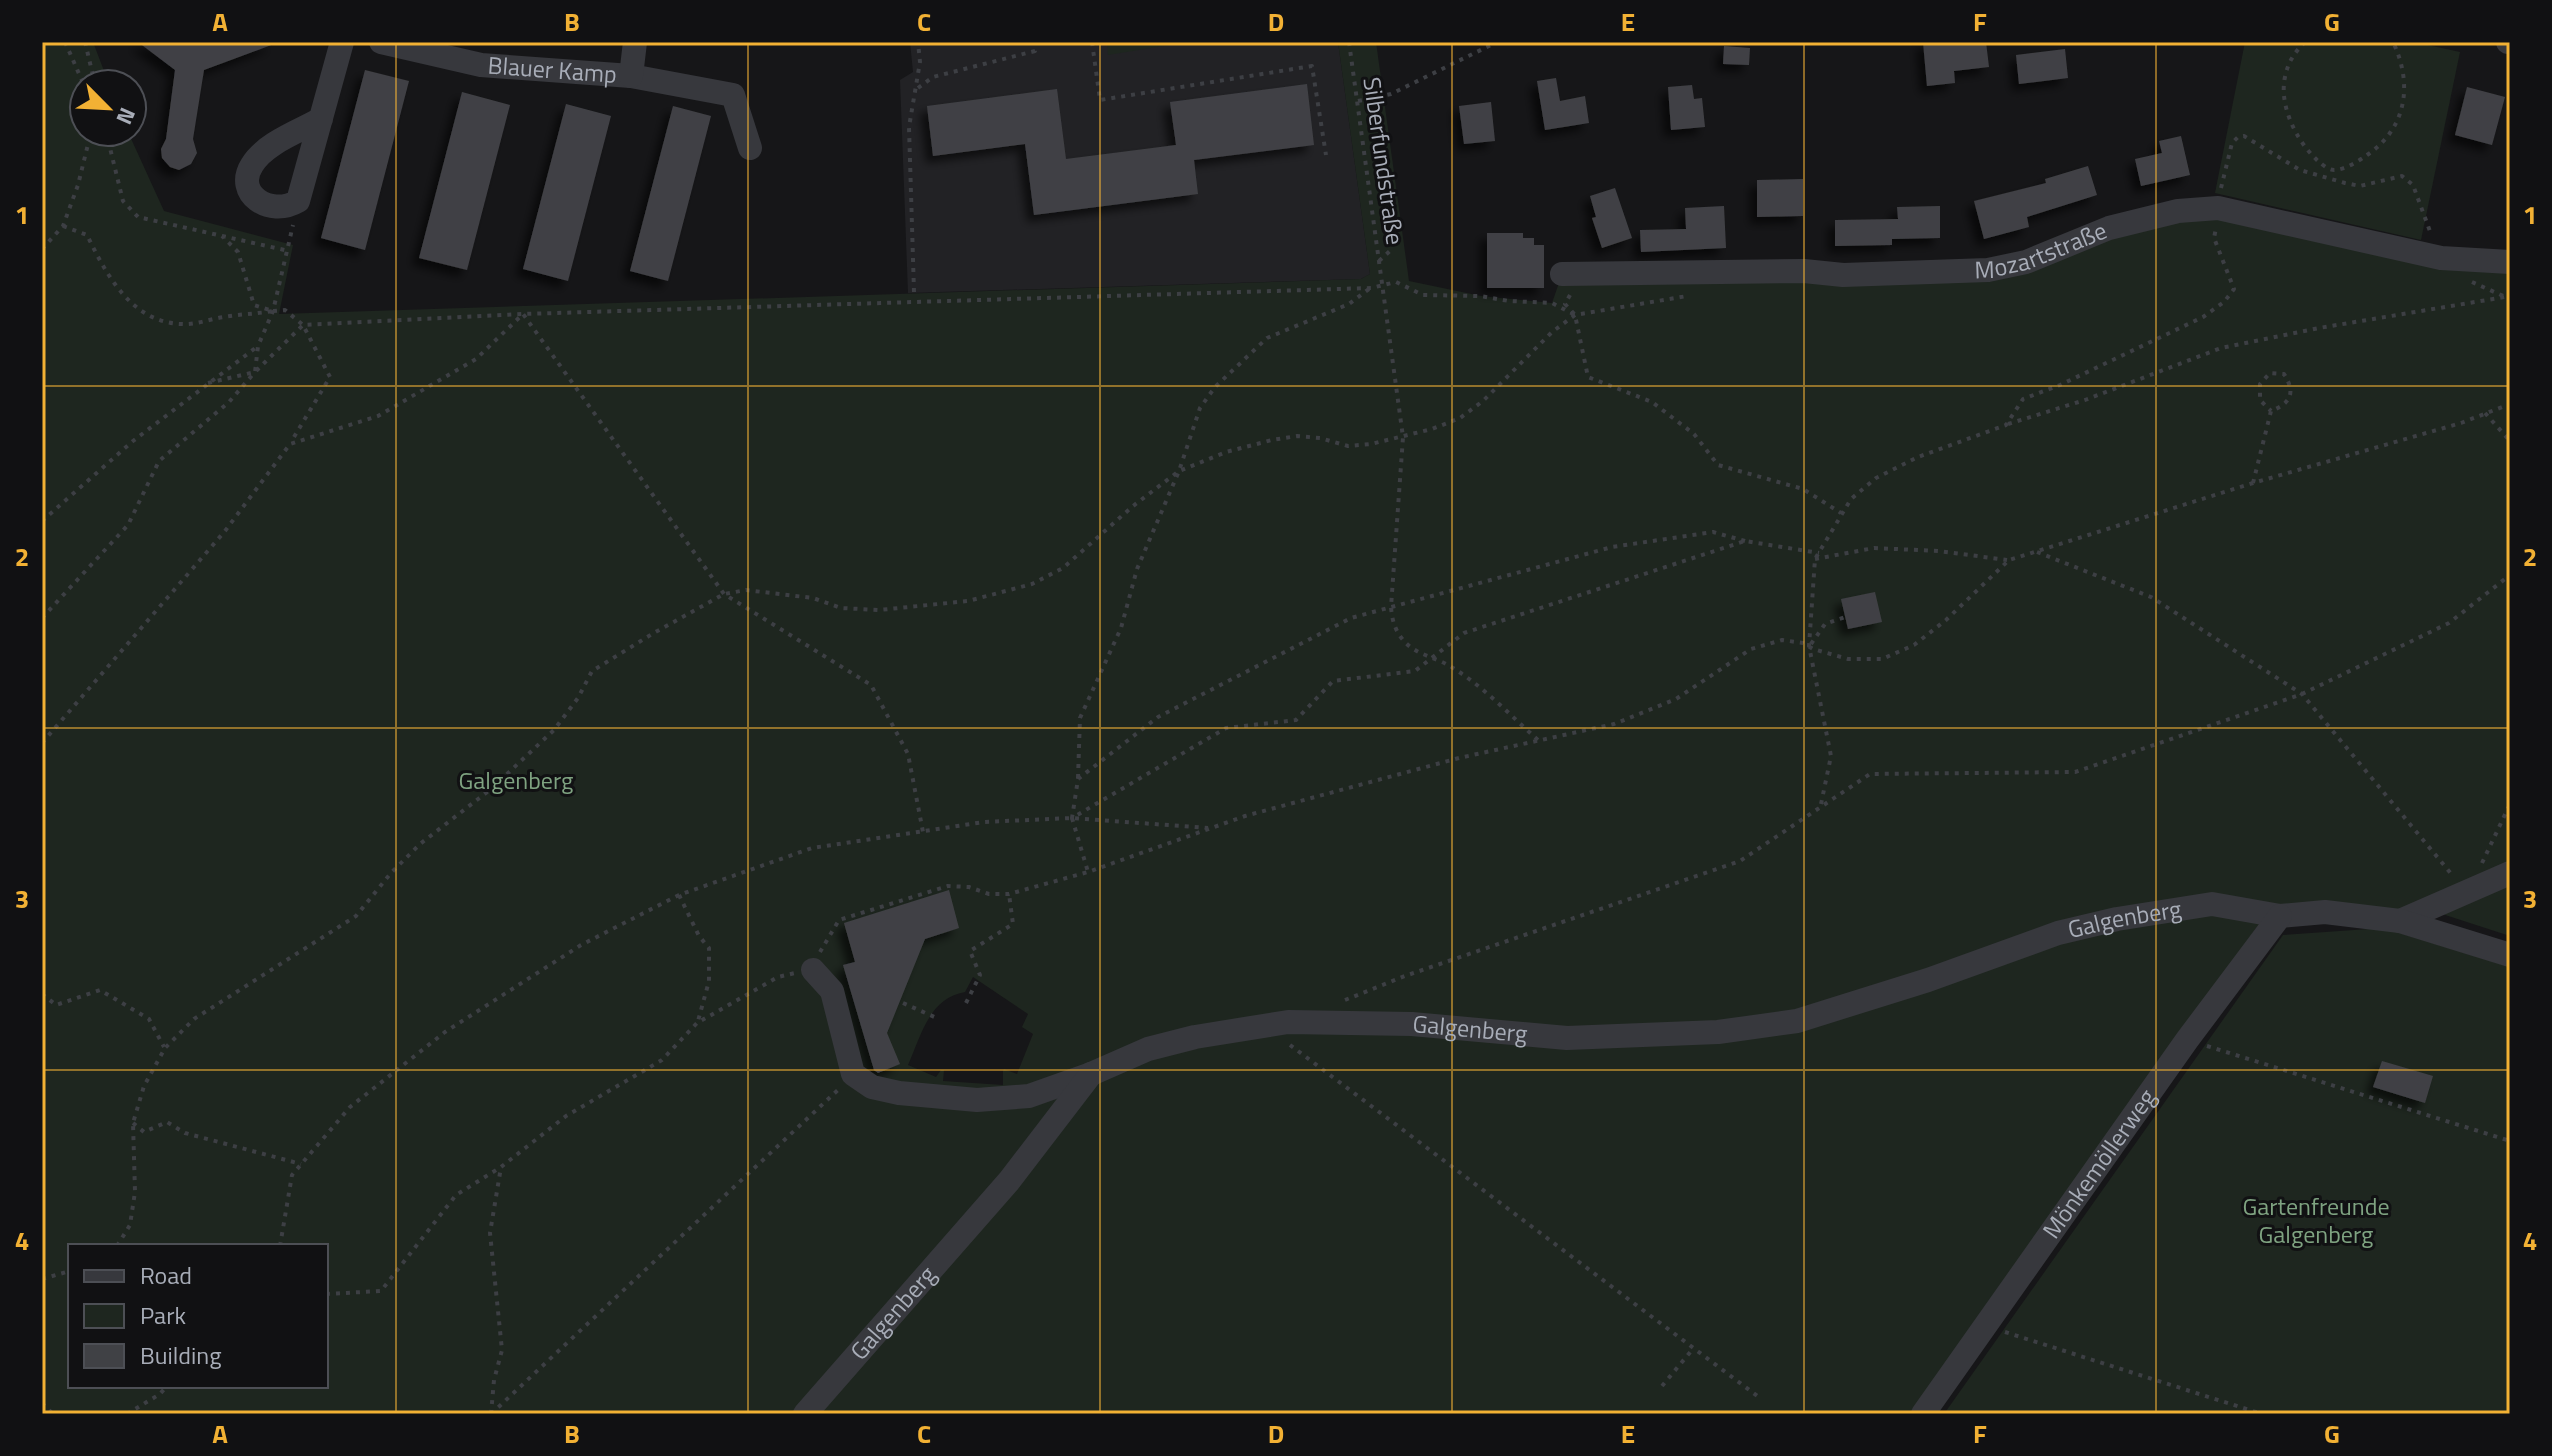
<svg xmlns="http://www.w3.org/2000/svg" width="2552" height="1456" viewBox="0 0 2552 1456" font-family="'Titillium Web',sans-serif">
  <defs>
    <filter id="shadow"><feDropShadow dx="-7" dy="7" stdDeviation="4" flood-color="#0009"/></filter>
  </defs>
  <rect width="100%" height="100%" fill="#161618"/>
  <path fill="#222225" d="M910 42H1338L1370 274 1361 279 908 293 900 80 913 72Z"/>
  <g fill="#1e261f" fill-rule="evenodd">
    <path d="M42 42H93L109 84H84V132H128L164 211 293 245 279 314 1361 279 1370 274 1338 42H1376L1409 281 1481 296 1552 303 1562 274 1988 270 2178 211 2510 262V936L2433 911 2272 906 1910 1414H42ZM973 977 1028 1014 1022 1027 1033 1034 1017 1074 1004 1069 1003 1071V1085L943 1081 944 1070H941L936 1077 908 1065C921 1036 929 998 965 992ZM70 1246H326V1386H70Z"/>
    <path d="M1107 42H1188L1108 55Z"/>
    <path d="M2245 42H2414L2460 52 2421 240 2215 193Z"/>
    <path d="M2383 928 2510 967V1414H1944L2283 935Z"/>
  </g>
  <g fill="#404145" filter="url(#shadow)">
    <path d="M138 42H274V44L204 70 193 139 197 153 191 164 179 170 170 167 162 158 161 149 166 139 175 70Z"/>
    <path d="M1923 42H1986L1989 67 1954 71 1955 83 1927 86Z"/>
    <path d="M1724 46 1750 48 1749 65 1723 64Z"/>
    <path d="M2065 49 2068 78 2019 84 2016 55Z"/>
    <path d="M365 70 409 81 365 250 321 238Z"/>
    <path d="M1556 78 1560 101 1585 96 1589 123 1545 130 1537 81Z"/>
    <path d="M1307 84 1314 145 1194 160 1198 194 1034 215 1025 144 933 156 927 106 1057 89 1066 159 1176 145 1170 102Z"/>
    <path d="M1692 85 1694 99 1702 98 1705 127 1671 130 1668 87Z"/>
    <path d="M2467 87 2505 97 2492 145 2455 135Z"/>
    <path d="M462 92 510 105 467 270 419 258Z"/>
    <path d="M1491 102 1495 141 1464 144 1459 106Z"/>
    <path d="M566 104 611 116 568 281 523 269Z"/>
    <path d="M673 106 711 116 668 281 630 271Z"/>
    <path d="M2181 136 2190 175 2141 186 2135 159 2162 153 2159 141Z"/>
    <path d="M2088 166 2097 195 2027 217 2029 227 1984 239 1974 201 2046 183 2045 179Z"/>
    <path d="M1803 179V216L1757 217V180Z"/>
    <path d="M1615 188 1632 238 1602 248 1592 218 1596 217 1590 196Z"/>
    <path d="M1724 206 1726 248 1641 252 1640 230 1686 229 1685 208Z"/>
    <path d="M1940 206V238L1892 239V245L1835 246V220L1898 219 1897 207Z"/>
    <path d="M1487 233H1523V238H1534V245H1544V288H1487Z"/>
    <path d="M1875 592 1882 622 1848 629 1841 599Z"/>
    <path d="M949 890 959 928 925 939 887 1033 900 1064 878 1073 874 1070 843 965 855 962 844 923Z"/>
    <path d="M2382 1061 2433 1076 2425 1103 2373 1087Z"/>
  </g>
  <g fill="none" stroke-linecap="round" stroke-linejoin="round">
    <g stroke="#3d3f44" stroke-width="4" stroke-dasharray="4 6" stroke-linecap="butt">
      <path d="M65 42 84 85"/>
      <path d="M85 42 95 84"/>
      <path d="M1092 42 1100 100 1312 66 1326 155"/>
      <path d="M1349 42 1403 437 1391 607C1392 620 1395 631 1404 641 1415 654 1434 657 1448 665 1481 684 1510 715 1539 741"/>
      <path d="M2305 42C2296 51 2289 60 2286 73 2277 103 2296 141 2318 161 2322 164 2328 170 2334 170 2344 170 2359 161 2367 155 2407 128 2413 84 2393 42"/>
      <path d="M918 88 933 77 1035 51 1034 42"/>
      <path d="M1358 101 1391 94 1497 42"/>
      <path d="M103 132 109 144 123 201 138 217 289 251"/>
      <path d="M2221 188 2232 143 2238 137 2244 136 2300 170 2345 183 2360 186 2402 176 2413 185 2431 234"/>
      <path d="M63 226 87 235C106 274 131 322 181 324 195 325 210 319 224 317 240 314 256 314 273 311L254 305 238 252 222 236"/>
      <path d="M42 249 63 226 78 185 91 132"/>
      <path d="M1379 261 1391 250"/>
      <path d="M2472 282 2510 299"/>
      <path d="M914 292 909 127 920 62 918 42"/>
      <path d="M1570 295 1565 304 1575 315 1588 377 1652 402 1694 434 1718 465 1803 489 1841 513"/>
      <path d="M273 311 285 310 303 325 330 377 291 442"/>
      <path d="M208 383 255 372 303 325 523 314 1371 288 1396 282 1423 295 1480 296 1509 301 1552 303 1575 315"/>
      <path d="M2485 413 2510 441"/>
      <path d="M2008 424 2085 400 2221 348 2319 328 2505 297"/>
      <path d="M2253 483 2271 411C2291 403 2296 393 2284 374L2270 373 2260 384V400L2271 411"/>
      <path d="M42 521 133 441 258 346"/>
      <path d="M1745 541 1713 532 1612 547 1351 618 1158 717 1078 779 1072 818 1226 728 1296 720 1333 681 1415 671 1464 633 1745 541 1819 553"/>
      <path d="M2037 552 2151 597 2302 694 2453 876"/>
      <path d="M1815 559 1874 548 1939 551 2007 560"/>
      <path d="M42 618 128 525 159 461 229 402 255 372 258 346 273 311 293 225"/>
      <path d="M1811 644 1825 624 1845 617"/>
      <path d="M42 743 225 531 290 444 378 416 476 359 523 314 724 594 871 685 908 754 923 832"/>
      <path d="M1078 778 1080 718 1121 628 1137 569 1179 471 1200 408 1215 387 1267 338 1349 304 1369 289"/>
      <path d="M1821 804 1831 756 1809 646 1815 559 1851 499 1876 478 1918 457 2006 425 2023 399 2060 385 2203 317 2224 302 2234 289 2214 238 2216 228"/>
      <path d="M1072 818 1088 872"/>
      <path d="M2482 863 2510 804"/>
      <path d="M679 895 699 936 709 948V981L698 1021"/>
      <path d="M820 952 839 920 948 886 969 887 989 894H1009L1088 872 1245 816 1459 758 1614 724 1676 699 1751 649 1782 640 1803 643 1813 649 1848 659H1882L1914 645 1946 620 2009 560 2253 483 2461 423 2510 404"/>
      <path d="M42 994 56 1005 100 990 149 1019 164 1047"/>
      <path d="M1345 1000 1405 976 1740 861 1870 774 2075 772 2302 694 2449 623 2510 575"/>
      <path d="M903 1003 939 1019"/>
      <path d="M966 1003 980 975 970 951 1013 924 1009 894"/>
      <path d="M1290 1045 1760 1398"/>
      <path d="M2207 1046 2510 1141"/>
      <path d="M133 1123 144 1132 167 1122 185 1133 301 1164"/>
      <path d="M117 1246 130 1225 135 1192 133 1123 144 1086 165 1048 194 1019 356 916 391 873 420 844 491 789 554 730 578 698 592 671 652 634 724 594 746 590 813 598 841 608 879 610 968 601 1032 584 1063 568 1133 506 1179 471 1226 452 1272 440 1297 436 1320 438 1348 446 1371 444 1432 429 1460 418 1483 401 1552 332 1575 315 1687 296"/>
      <path d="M280 1246 292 1175 350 1107 445 1032 581 945 679 895 812 848 984 822 1072 818 1208 828"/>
      <path d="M42 1279 70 1271"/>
      <path d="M326 1294 381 1291 456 1195 501 1167 566 1116 662 1060 697 1023 778 977 795 973"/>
      <path d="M2005 1332 2262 1414"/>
      <path d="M1662 1386 1692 1350"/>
      <path d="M42 1403 53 1414"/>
      <path d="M127 1414 160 1394 167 1386"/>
      <path d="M491 1414 840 1088"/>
      <path d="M491 1414 494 1380 502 1350 490 1233 501 1167"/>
    </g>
    <g stroke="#37383d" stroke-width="24">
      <path id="s1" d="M381 42 481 65 631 76 733 95 750 148"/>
      <path d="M2508 42H2510"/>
      <path d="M631 76 635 42"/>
      <path d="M321 119C300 131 265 143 252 165 234 193 269 218 298 201L342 42"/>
      <path id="s2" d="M1562 274 1804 271 1843 275 1988 270 2026 262 2109 228 2178 211 2218 208 2441 258 2510 262"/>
      <path d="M2400 921 2510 873"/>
      <path id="s3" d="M813 970 832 991 853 1074 872 1087 899 1093 977 1100 1029 1096 1091 1074 1148 1049 1195 1037 1288 1022 1412 1024 1567 1038 1718 1032 1797 1021 1928 980 2058 933 2117 919 2212 904 2280 916 2325 912 2400 921 2510 955"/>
      <path id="s4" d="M805 1414 1009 1181 1091 1074"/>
      <path id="s5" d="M1923 1414 2187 1040 2280 916"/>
    </g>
  </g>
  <path fill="none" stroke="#f2b134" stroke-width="2" stroke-opacity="0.55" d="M396 42V1414M748 42V1414M1100 42V1414M1452 42V1414M1804 42V1414M2156 42V1414M42 386H2510M42 728H2510M42 1070H2510"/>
  <g text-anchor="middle" stroke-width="6" stroke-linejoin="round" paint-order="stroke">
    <g font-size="24" fill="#a8adb8" stroke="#111113">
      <text dy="8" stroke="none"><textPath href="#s1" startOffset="174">Blauer Kamp</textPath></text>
      <text transform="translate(1383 161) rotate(82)" y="8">Silberfundstraße</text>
      <text dy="8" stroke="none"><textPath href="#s2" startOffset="482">Mozartstraße</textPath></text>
      <text dy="8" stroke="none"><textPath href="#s3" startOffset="1420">Galgenberg</textPath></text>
      <text dy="8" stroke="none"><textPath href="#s3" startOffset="748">Galgenberg</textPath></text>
      <text dy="8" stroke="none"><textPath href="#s5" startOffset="306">Mönkemöllerweg</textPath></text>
      <text dy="8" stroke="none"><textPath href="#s4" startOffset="134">Galgenberg</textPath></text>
    </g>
    <g font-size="24" fill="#7fa381" stroke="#111113">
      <text x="516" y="789">Galgenberg</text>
      <text x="2316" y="1215">Gartenfreunde<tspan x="2316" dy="28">Galgenberg</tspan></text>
    </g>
  </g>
  <rect width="2552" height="1456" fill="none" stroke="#111113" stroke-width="88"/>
  <rect x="68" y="1244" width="260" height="144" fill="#111113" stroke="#4d4f55" stroke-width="2"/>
  <rect x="84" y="1270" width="40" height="12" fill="#37383d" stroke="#4d4f55" stroke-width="2"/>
  <text x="140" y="1284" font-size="24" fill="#a8adb8">Road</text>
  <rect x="84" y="1304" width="40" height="24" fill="#1e261f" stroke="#4d4f55" stroke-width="2"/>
  <text x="140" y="1324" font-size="24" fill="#a8adb8">Park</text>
  <rect x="84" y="1344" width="40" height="24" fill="#404145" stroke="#4d4f55" stroke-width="2"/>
  <text x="140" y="1364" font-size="24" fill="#a8adb8">Building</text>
  <g transform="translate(108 108) rotate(114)"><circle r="38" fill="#111113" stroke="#4d4f55" stroke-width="2"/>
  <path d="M0-6L14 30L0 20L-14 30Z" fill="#f2b134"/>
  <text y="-12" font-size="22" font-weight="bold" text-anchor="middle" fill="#a8adb8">N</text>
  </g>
  <rect x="44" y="44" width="2464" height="1368" fill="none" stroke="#f2b134" stroke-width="3"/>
  <g font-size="26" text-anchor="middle" font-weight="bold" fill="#f2b134">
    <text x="220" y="31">A</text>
    <text x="572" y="31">B</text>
    <text x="924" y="31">C</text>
    <text x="1276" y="31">D</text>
    <text x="1628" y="31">E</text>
    <text x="1980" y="31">F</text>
    <text x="2332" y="31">G</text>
    <text x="22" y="224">1</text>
    <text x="2530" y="224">1</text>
    <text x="22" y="566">2</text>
    <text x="2530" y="566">2</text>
    <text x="22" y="908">3</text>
    <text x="2530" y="908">3</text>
    <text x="22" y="1250">4</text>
    <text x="2530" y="1250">4</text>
    <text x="220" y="1443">A</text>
    <text x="572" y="1443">B</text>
    <text x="924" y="1443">C</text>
    <text x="1276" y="1443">D</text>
    <text x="1628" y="1443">E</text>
    <text x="1980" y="1443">F</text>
    <text x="2332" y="1443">G</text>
  </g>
</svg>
